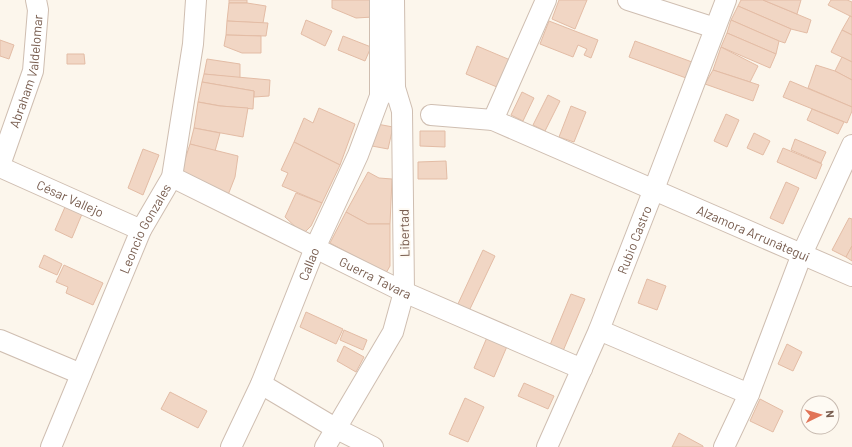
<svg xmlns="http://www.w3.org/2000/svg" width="852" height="447" viewBox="0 0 852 447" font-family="Barlow,sans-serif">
  <rect width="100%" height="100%" fill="#fcf6ec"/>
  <g fill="#f1d6c4" stroke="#e3bca5">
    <rect x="229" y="0" width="18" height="3"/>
    <path d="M332 0H373V17L356 18 332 8Z"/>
    <path d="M559 0H587L575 29 552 19Z"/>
    <path d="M741 0H763L811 20 807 33 791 29 738 6Z"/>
    <path d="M763 0H801L797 14Z"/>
    <path d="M831 0H847L852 2V17L828 5Z"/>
    <path d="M229 3H247L266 6 263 23 227 21Z"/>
    <path d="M738 6 791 29 785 43 779 41 731 20Z"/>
    <path d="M850 16 852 17V35L842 30Z"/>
    <path d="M306 20 332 31 325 46 301 34Z"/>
    <path d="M731 20 779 41 776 54 727 33Z"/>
    <path d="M227 21 268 23 266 36 226 35Z"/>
    <path d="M549 21 598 40 591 58 584 55 587 49 578 45 573 57 540 44Z"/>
    <path d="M842 30 852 35V62L831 52Z"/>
    <path d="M727 33 776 54 770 68 721 47Z"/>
    <path d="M226 35 261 36V53H242L224 46Z"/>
    <path d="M343 36 371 47 365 61 338 50Z"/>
    <path d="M0 40 14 45 9 59 0 56Z"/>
    <path d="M635 41 692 62 686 78 629 57Z"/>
    <path d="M477 46 515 62 504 90 466 74Z"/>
    <path d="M721 47 758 66 750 82 713 70Z"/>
    <path d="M67 54H84L85 64H67Z"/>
    <path d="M842 57 852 62V80L835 71Z"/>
    <path d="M207 59 240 64V78L204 74Z"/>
    <path d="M816 65 835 71 852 80V107L808 88Z"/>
    <path d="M713 70 759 85 753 101 705 84Z"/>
    <path d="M204 74 270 80 269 96 254 97V91L202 82Z"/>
    <path d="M790 81 852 107V111L847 123 783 97Z"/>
    <path d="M202 82 254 91 253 109 221 106 198 102Z"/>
    <path d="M522 92 534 98 523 121 511 115Z"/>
    <path d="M548 95 560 101 545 131 533 125Z"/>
    <path d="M198 102 220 106 248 108 243 137 194 128Z"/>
    <path d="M571 106 586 112 574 142 559 137Z"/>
    <path d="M319 108 355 124 340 165 294 142 304 118 313 123Z"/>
    <path d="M812 109 844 122 838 134 807 120Z"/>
    <path d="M726 114 739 120 727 147 714 141Z"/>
    <path d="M377 124 393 127 388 149 372 146Z"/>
    <path d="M194 128 220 133 215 151 190 144Z"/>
    <path d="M420 131H445V147L420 146Z"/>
    <path d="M754 133 770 141 763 155 747 148Z"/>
    <path d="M795 139 826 152 821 163 791 150Z"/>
    <path d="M294 142 340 165 322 203 282 186 288 173 281 170Z"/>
    <path d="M190 144 238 156 235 177 228 195 181 172Z"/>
    <path d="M783 148 822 164 816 179 777 162Z"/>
    <path d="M143 149 159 155 143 195 128 188Z"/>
    <path d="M446 161 447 179H418V162Z"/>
    <path d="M368 172 379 178 392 179 390 224H368L346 212Z"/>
    <path d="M786 182 799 188 783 224 770 218Z"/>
    <path d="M296 193 322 203 311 226 303 234 285 217Z"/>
    <path d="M65 207 82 214 72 238 55 230Z"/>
    <path d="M346 212 368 224H390V266L386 273 330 243Z"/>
    <path d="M849 218 852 219V246L846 257 832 250Z"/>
    <path d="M852 246V261L846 257Z"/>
    <path d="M483 250 495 256 469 311 457 306Z"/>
    <path d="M44 255 62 264 57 275 39 267Z"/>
    <path d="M64 265 103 283 93 305 66 293 68 287 56 282Z"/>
    <path d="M647 279 666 286 657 310 638 303Z"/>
    <path d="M571 294 585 299 563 351 550 345Z"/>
    <path d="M306 312 343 329 336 344 300 327Z"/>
    <path d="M344 330 367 340 363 350 340 340Z"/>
    <path d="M488 335 508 344 494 377 474 368Z"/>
    <path d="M787 344 802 352 793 371 778 364Z"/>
    <path d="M344 346 364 357 356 372 337 361Z"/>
    <path d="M524 383 554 396 548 409 518 396Z"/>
    <path d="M170 392 207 411 198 428 161 409Z"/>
    <path d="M465 398 484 407 468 442 449 434Z"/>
    <path d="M760 399 783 411 773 432 750 421Z"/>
    <path d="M679 433 703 446V447H672Z"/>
  </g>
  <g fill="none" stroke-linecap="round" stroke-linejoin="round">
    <defs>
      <g id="street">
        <path d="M628 0 715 28"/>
        <path d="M380 96V0"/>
        <path id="s1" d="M431 115 493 120 852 276"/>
        <path d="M493 120 546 0"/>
        <path id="s2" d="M0 165 33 71 38 10 36 0"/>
        <path id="s3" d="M0 167 141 230"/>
        <path id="s4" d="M172 177 404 292 582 369"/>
        <path d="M599 330 749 394"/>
        <path d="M0 340 81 374"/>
        <path d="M261 384 335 428 373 447"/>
        <path id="s5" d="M51 447 141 230 172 177 193 44 196 0"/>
        <path id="s6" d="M231 447 261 384 315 248 358 155 380 96 395 88"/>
        <path d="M325 447 393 332 404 292 402 111 395 88 394 0"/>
        <path id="s7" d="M547 447 599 330 654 189 726 0"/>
        <path d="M724 447 749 394 802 254 852 145"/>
      </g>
    </defs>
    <use href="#street" stroke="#cfbeb1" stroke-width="22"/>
    <use href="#street" stroke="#fff" stroke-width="20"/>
  </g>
  <g text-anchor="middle" stroke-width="3.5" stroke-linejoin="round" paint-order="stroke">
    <g font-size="13" fill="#785d4f" stroke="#fefaf3">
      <text dy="5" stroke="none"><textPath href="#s2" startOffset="98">Abraham Valdelomar</textPath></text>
      <text dy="5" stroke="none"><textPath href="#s3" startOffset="77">César Vallejo</textPath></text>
      <text dy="5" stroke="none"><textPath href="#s5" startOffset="238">Leoncio Gonzales</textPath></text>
      <text transform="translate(404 233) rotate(-91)" y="5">Libertad</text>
      <text dy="5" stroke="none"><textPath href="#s1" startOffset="346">Alzamora Arrunátegui</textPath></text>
      <text dy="5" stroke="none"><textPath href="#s7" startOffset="225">Rubio Castro</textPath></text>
      <text dy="5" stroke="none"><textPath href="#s6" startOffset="199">Callao</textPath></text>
      <text dy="5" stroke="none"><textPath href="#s4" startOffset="227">Guerra Tavara</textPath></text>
    </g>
  </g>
  <g transform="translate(820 415) rotate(85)"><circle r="19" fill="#fefaf3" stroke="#c8bbb1"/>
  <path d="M0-3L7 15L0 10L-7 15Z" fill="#e17457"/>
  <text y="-6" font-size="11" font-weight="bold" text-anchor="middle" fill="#785d4f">N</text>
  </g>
</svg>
